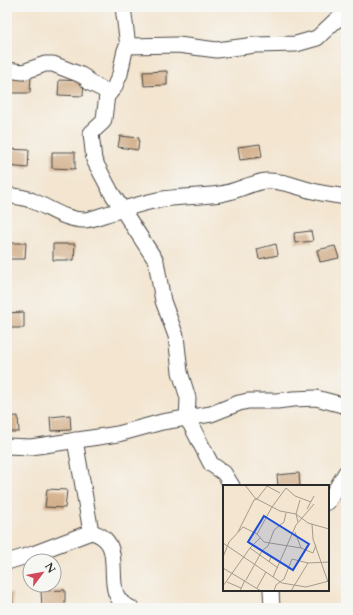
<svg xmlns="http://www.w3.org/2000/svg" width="353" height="615" viewBox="0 0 353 615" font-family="Cardo,serif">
  <rect width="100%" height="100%" fill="#f6f6f2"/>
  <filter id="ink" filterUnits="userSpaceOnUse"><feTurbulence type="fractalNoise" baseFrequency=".025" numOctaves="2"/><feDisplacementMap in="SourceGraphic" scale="8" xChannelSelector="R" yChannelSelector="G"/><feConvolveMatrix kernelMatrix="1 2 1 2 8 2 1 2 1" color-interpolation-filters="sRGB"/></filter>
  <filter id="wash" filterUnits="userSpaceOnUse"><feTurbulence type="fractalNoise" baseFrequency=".012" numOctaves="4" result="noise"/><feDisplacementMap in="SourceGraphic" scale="16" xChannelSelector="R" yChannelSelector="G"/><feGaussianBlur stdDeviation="0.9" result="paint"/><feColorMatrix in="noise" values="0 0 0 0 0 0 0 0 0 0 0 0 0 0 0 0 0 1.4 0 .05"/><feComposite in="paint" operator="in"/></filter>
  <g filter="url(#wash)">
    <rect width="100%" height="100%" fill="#f3e5d0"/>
    <g id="blocks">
      <g fill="#d2ad88">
        <path d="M167 71V85L144 86 143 72Z"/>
        <path d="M8 76H31L30 93H8Z"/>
        <path d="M59 80 84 81 83 96 58 95Z"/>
        <path d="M120 136 139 138 138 150 118 147Z"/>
        <path d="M260 144 262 157 240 160 238 147Z"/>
        <path d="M8 149 29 150 28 168 7 166Z"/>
        <path d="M52 152H75V169L52 168Z"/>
        <path d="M311 231 313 241 295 243 294 233Z"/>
        <path d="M7 243H26L25 259H7Z"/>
        <path d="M53 244H75L74 260H53Z"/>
        <path d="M276 244 278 255 259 259 257 249Z"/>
        <path d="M335 246 339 258 320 262 317 250Z"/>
        <path d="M24 312V328H7V313Z"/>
        <path d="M70 415 71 430 51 431 50 417Z"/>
        <path d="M18 416 19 432H7V417Z"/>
        <path d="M299 473 300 486H278L277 475Z"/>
        <path d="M47 489 67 490 65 508 45 507Z"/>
        <path d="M65 590V607H42L41 591Z"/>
        <path d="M7 593H12L13 607 7 608Z"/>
      </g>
    </g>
  </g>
  <g filter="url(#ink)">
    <use href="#blocks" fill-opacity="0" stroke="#494744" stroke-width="1"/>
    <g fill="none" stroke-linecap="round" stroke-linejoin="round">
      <defs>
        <g id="minor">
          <path d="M123 7 128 46 125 50 120 74 114 88 107 95 104 119 103 122 91 133 94 160 111 192 156 261 163 301 176 336 180 372 188 398 187 419 191 425 211 464 224 473 232 486"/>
          <path d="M128 46 178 45 217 50 255 45 296 44 317 38 336 20 346 17"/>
          <path d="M7 70 23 72 45 64H53L81 75 86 78 90 83 110 93"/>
          <path d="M7 195C16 197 25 197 33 201 50 208 65 220 84 220 91 220 99 216 107 214 123 209 140 204 157 200 177 196 199 197 220 194 236 192 250 183 266 181 283 180 297 187 313 191 324 194 335 195 346 197"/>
          <path d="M75 440 91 532"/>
          <path d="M7 446 31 447 118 434 162 422 211 414 239 403 248 401H277L293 399 316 398 346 406"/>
          <path d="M328 502 346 472"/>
          <path d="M7 562 33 554 91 532C133 542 95 595 131 608"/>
          <path d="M271 590 272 608"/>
        </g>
      </defs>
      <use href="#minor" stroke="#494744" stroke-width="17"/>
      <use href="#minor" stroke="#fff" stroke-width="15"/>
    </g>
  </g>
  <g transform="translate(223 485)">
    <rect width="106" height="106" fill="#f3e5d0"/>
    <path fill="none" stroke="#a39b8e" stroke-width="1" d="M22 0 32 13 57 26 73 29 75 37M44 1 57 8M77 15 73 29 85 38 106 44M49 22 63 3 72 11 88 17M84 24 91 11M89 39 90 54 105 97M15 47 31 15 34 14 45 0M72 47 78 63M34 49 49 22M0 58 59 98 83 102 106 96M27 63 37 53M39 66 48 72 46 77M0 72 6 57 20 42 34 49 41 57 78 63 90 68 93 60M0 83 38 106M50 92 73 40 91 19M23 95 39 66 45 61 51 45 61 37 63 28M4 97 18 103M0 101 27 63 55 83M34 103 43 87M17 106 22 95M51 106 53 100 61 94 69 74 85 78M68 106 85 78 106 77"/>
    <path fill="#1d4ed8" fill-opacity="0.15" stroke="#1d4ed8" stroke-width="2" d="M41 31 86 59 70 85 25 57Z"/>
    <rect width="106" height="106" fill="none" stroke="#2b2b2b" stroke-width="2"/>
  </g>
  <rect width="353" height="615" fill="none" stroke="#f6f6f2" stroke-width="24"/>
  <g transform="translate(42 573) rotate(58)"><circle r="19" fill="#f6f6f2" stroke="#a5a5a2"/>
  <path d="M0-3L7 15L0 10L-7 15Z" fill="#d1495b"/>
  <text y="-6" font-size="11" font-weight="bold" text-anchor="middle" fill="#2b2b2b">N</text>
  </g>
</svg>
